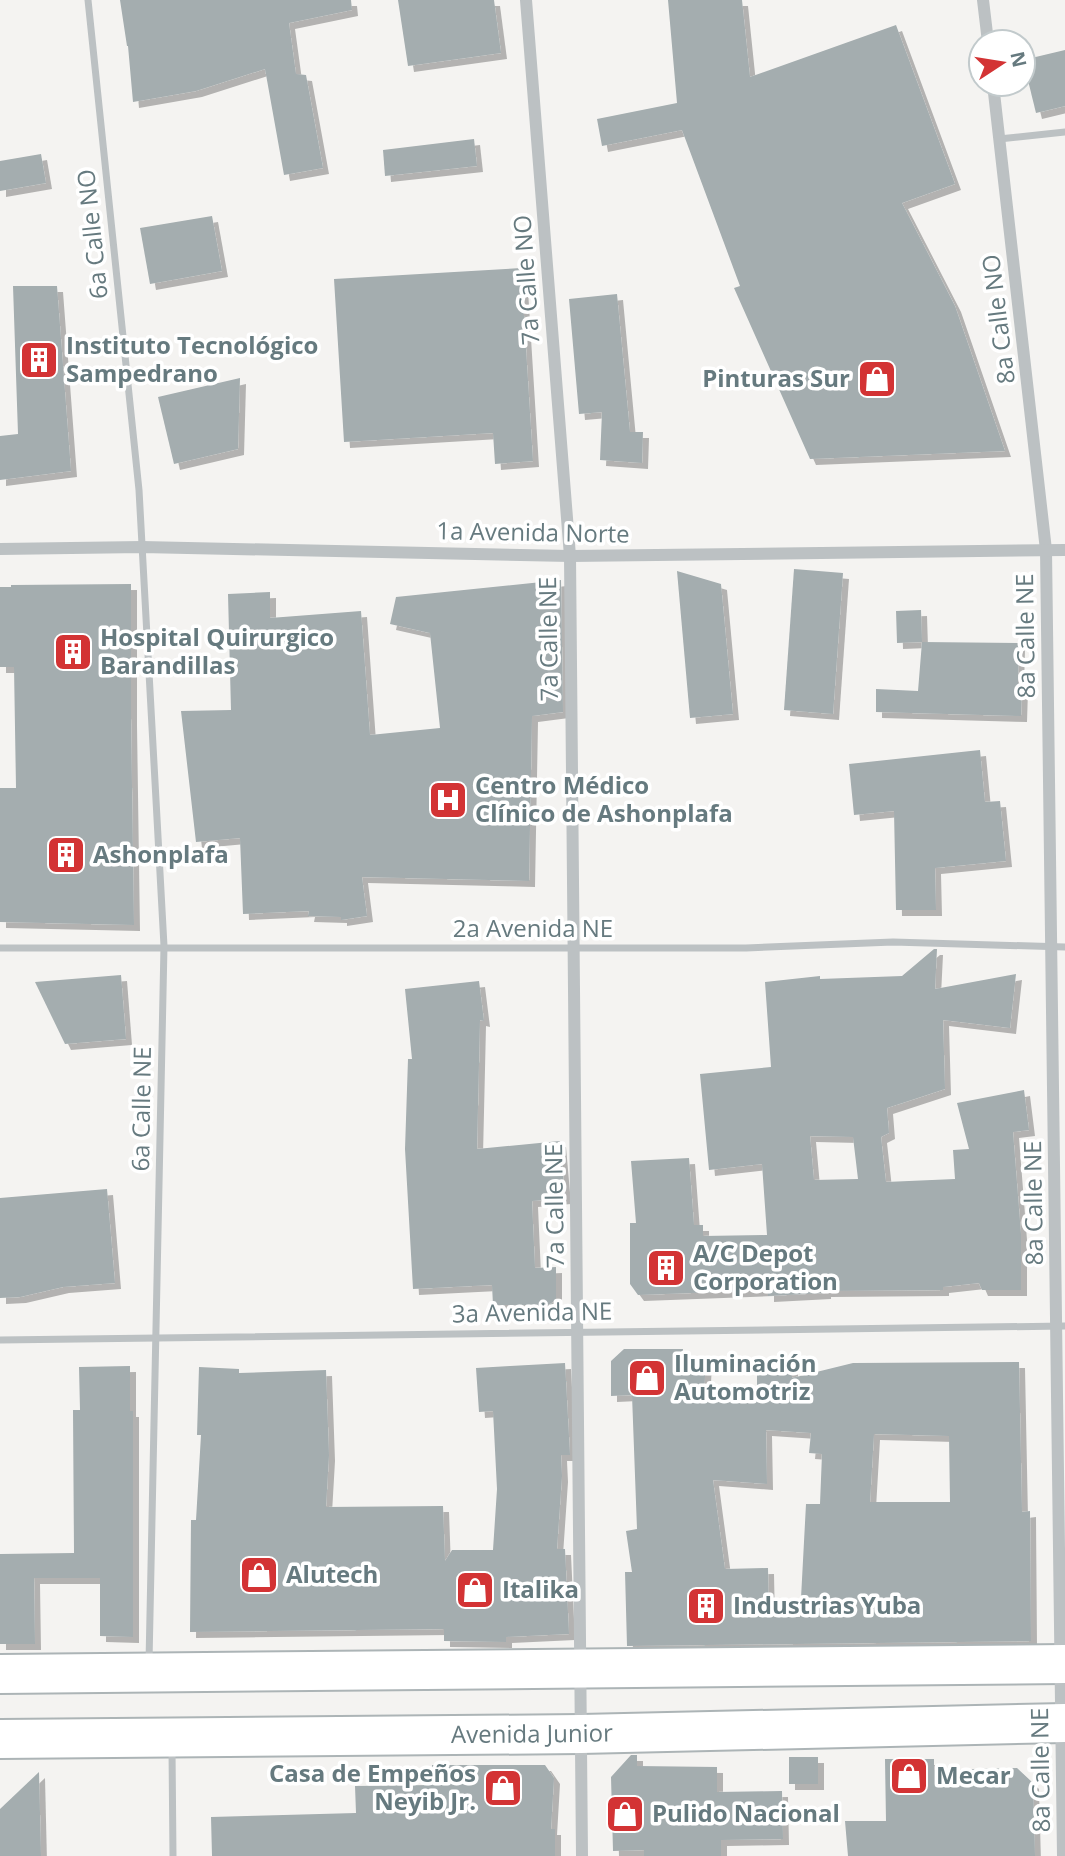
<svg xmlns="http://www.w3.org/2000/svg" width="1065" height="1856" viewBox="0 0 1065 1856" font-family="'Open Sans',sans-serif">
  <defs>
    <filter id="shadow"><feDropShadow dx="6" dy="6" stdDeviation="0" flood-color="#0004"/></filter>
  </defs>
  <rect width="100%" height="100%" fill="#f4f3f1"/>
  <g fill="#a4adaf" fill-rule="evenodd" filter="url(#shadow)">
    <path d="M120 0H351L352 10 289 23 296 74 306 75 323 168 284 175 265 69 196 91 133 102 128 46H127Z"/>
    <path d="M398 0H494L501 53 408 66Z"/>
    <path d="M668 0H742L750 77 896 25 955 184 902 203 955 306 1005 451 810 459 734 288 740 286 682 130 602 146 597 119 677 103Z"/>
    <path d="M1065 50V106L1036 113 1023 60Z"/>
    <path d="M474 139 477 166 385 176 383 150Z"/>
    <path d="M41 154 46 183 0 191V161Z"/>
    <path d="M212 216 222 271 150 284 140 228Z"/>
    <path d="M521 268 533 461 495 464 493 433 344 442 334 279Z"/>
    <path d="M13 286H57L71 471 0 480V436L18 434Z"/>
    <path d="M617 294 630 432H643L642 463 600 460 602 412 579 414 569 299Z"/>
    <path d="M240 378 238 449 174 464 158 397Z"/>
    <path d="M794 569 843 573 833 714 784 710Z"/>
    <path d="M677 571 721 584 733 714 690 718Z"/>
    <path d="M561 580 563 712 532 716 529 881 362 877 367 916 341 920V917L308 916 309 911 243 914 240 838 196 842 181 711 231 710 228 594 270 592V618L361 611 370 735 440 728 430 633 390 624 396 597Z"/>
    <path d="M131 584V719L134 925 0 922V788H16L14 667H0V587H11V585Z"/>
    <path d="M921 610 922 642 897 643 896 611Z"/>
    <path d="M922 642 1019 643 1018 683 1022 684 1021 716 876 712V689L918 691Z"/>
    <path d="M980 750 985 802 1000 801 1006 861 935 868 936 910H896L894 811 854 815 849 764Z"/>
    <path d="M934 949H937L935 989 1016 974 1010 1028 943 1020 945 1089 887 1108 889 1133 881 1137 886 1182 955 1179 953 1150 969 1149 957 1103 1024 1090 1029 1130 1013 1132 1021 1234V1290H982L979 1283 943 1287V1290L825 1291V1293L768 1296V1290L638 1295 630 1284V1223H636L631 1161 689 1158 694 1225H703V1236L767 1235 762 1164 709 1170 700 1074 771 1067 765 982 820 976V979L902 976ZM810 1136 853 1137 858 1179 814 1180Z"/>
    <path d="M121 975 126 1039 65 1044 35 982Z"/>
    <path d="M479 981 484 1021 480 1020 477 1149 560 1141 565 1198 532 1201 535 1268 556 1267V1300L548 1305H493L492 1285 413 1289 405 1149 408 1059H412L405 989Z"/>
    <path d="M107 1189 115 1283 63 1287 20 1297 0 1298V1198Z"/>
    <path d="M624 1349H683V1357L706 1359 704 1394 757 1387V1367L792 1368V1378L853 1363 1019 1362 1022 1512 1030 1511 1031 1641 627 1646 625 1572H632L626 1531 637 1529 632 1395 611 1396V1361ZM766 1430 811 1433 809 1453 822 1454 820 1504H806L800 1617H769L768 1568 725 1569 713 1480 767 1484ZM874 1434 949 1436 950 1502H870Z"/>
    <path d="M565 1363 570 1455H561L562 1476 557 1549H565L569 1634 506 1637V1642L444 1641V1629L190 1632 191 1520H196L201 1435H197L199 1367 239 1369V1373L326 1370 329 1455 326 1507 443 1506 445 1561 452 1550H493L497 1489 493 1411 479 1412 476 1368Z"/>
    <path d="M130 1366V1411H133V1637L100 1636V1578H34L35 1644H0V1554L74 1553 73 1410H80L79 1367Z"/>
    <path d="M631 1755H637V1766L717 1767V1792L782 1791 783 1839 721 1840V1856H644V1850L613 1851 611 1777Z"/>
    <rect x="789" y="1757" width="29" height="27"/>
    <path d="M885 1759H934V1770L1017 1768 1033 1783 1035 1856H848L845 1821H886Z"/>
    <path d="M432 1765H545L554 1778 551 1829H555V1856H212L211 1817 356 1813 355 1786 432 1785Z"/>
    <path d="M39 1772 41 1856H0V1809Z"/>
  </g>
  <g fill="none" stroke-linecap="round" stroke-linejoin="round">
    <defs>
      <g id="secondary">
        <path d="M0 1674 1065 1664"/>
        <path id="s1" d="M0 1739 581 1734 1065 1723"/>
      </g>
    </defs>
    <use href="#secondary" stroke="#acb4b6" stroke-width="42"/>
    <g stroke="#bcc1c3" stroke-width="7">
      <path d="M88 0 139 490 164 946 149 1662"/>
      <path d="M999 139 1065 132"/>
      <path d="M0 948H746L893 942 1065 947"/>
      <path d="M0 1340 1065 1326"/>
      <path d="M172 1749 173 1856"/>
    </g>
    <g stroke="#bcc1c3" stroke-width="12">
      <path d="M526 0 570 556 582 1856"/>
      <path d="M983 0 988 42"/>
      <path d="M993 84 1046 550 1063 1856"/>
      <path d="M0 549 142 547 570 556 1065 550"/>
    </g>
    <use href="#secondary" stroke="#fff" stroke-width="38"/>
  </g>
  <defs>
    <symbol id="building-square" viewBox="-11 -11 22 22"><rect x="-9" y="-9" width="18" height="18" rx="4" fill="#d33334" stroke="#fff"/><path d="M-4-6H4V6H1V3H-1V6H-4ZM-2.5-4.3h1.7v1.8h-1.7ZM.8-4.3h1.7v1.8H.8ZM-2.5-1h1.7V.8h-1.7ZM.8-1h1.7V.8H.8Z" fill="#fff"/></symbol>
    <symbol id="shop-square" viewBox="-11 -11 22 22"><rect x="-9" y="-9" width="18" height="18" rx="4" fill="#d33334" stroke="#fff"/><path d="M-5-2.5h2.3a2.7 3.5 0 0 1 5.4 0H5L5.5 6h-11ZM-1.5-2.5h3a1.5 2.3 0 0 0-3 0Z" fill="#fff"/></symbol>
    <symbol id="hospital-square" viewBox="-11 -11 22 22"><rect x="-9" y="-9" width="18" height="18" rx="4" fill="#d33334" stroke="#fff"/><path d="M-5-5h3v3.5h4V-5h3V5h-3V1.5h-4V5h-3Z" fill="#fff"/></symbol>
  </defs>
  <g fill-rule="evenodd">
    <use href="#building-square" x="17" y="338" width="44" height="44"/>
    <use href="#shop-square" x="855" y="357" width="44" height="44"/>
    <use href="#building-square" x="51" y="630" width="44" height="44"/>
    <use href="#hospital-square" x="426" y="778" width="44" height="44"/>
    <use href="#building-square" x="44" y="833" width="44" height="44"/>
    <use href="#building-square" x="644" y="1246" width="44" height="44"/>
    <use href="#shop-square" x="625" y="1356" width="44" height="44"/>
    <use href="#shop-square" x="237" y="1553" width="44" height="44"/>
    <use href="#shop-square" x="453" y="1568" width="44" height="44"/>
    <use href="#building-square" x="684" y="1584" width="44" height="44"/>
    <use href="#shop-square" x="887" y="1754" width="44" height="44"/>
    <use href="#shop-square" x="481" y="1766" width="44" height="44"/>
    <use href="#shop-square" x="603" y="1792" width="44" height="44"/>
  </g>
  <g text-anchor="middle" stroke-width="7" stroke-linejoin="round" paint-order="stroke">
    <g font-size="24" fill="#667a7f" stroke="#fff">
      <text transform="translate(93 234) rotate(-96)" y="8">6a Calle NO</text>
      <text transform="translate(527 280) rotate(-94)" y="8">7a Calle NO</text>
      <text transform="translate(999 319) rotate(-97)" y="8">8a Calle NO</text>
      <text transform="translate(533 533) rotate(1)" y="8">1a Avenida Norte</text>
      <text transform="translate(1026 636) rotate(-91)" y="8">8a Calle NE</text>
      <text transform="translate(549 639) rotate(-91)" y="8">7a Calle NE</text>
      <text x="533" y="937">2a Avenida NE</text>
      <text transform="translate(142 1109) rotate(-89)" y="8">6a Calle NE</text>
      <text transform="translate(1034 1203) rotate(-91)" y="8">8a Calle NE</text>
      <text transform="translate(555 1206) rotate(-91)" y="8">7a Calle NE</text>
      <text transform="translate(532 1313) rotate(-1)" y="8">3a Avenida NE</text>
      <text dy="8" stroke="none"><textPath href="#s1" startOffset="532">Avenida Junior</textPath></text>
      <text transform="translate(1041 1770) rotate(-91)" y="8">8a Calle NE</text>
    </g>
    <g font-size="24" font-weight="bold" fill="#667a7f" stroke="#fff" text-anchor="start">
      <text x="66" y="354">Instituto Tecnológico<tspan x="66" dy="28">Sampedrano</tspan></text>
      <text x="850" y="387" text-anchor="end">Pinturas Sur</text>
      <text x="100" y="646">Hospital Quirurgico<tspan x="100" dy="28">Barandillas</tspan></text>
      <text x="475" y="794">Centro Médico<tspan x="475" dy="28">Clínico de Ashonplafa</tspan></text>
      <text x="93" y="863">Ashonplafa</text>
      <text x="693" y="1262">A/C Depot<tspan x="693" dy="28">Corporation</tspan></text>
      <text x="674" y="1372">Iluminación<tspan x="674" dy="28">Automotriz</tspan></text>
      <text x="286" y="1583">Alutech</text>
      <text x="502" y="1598">Italika</text>
      <text x="733" y="1614">Industrias Yuba</text>
      <text x="476" y="1782" text-anchor="end">Casa de Empeños<tspan x="476" dy="28">Neyib Jr.</tspan></text>
      <text x="936" y="1784">Mecar</text>
      <text x="652" y="1822">Pulido Nacional</text>
    </g>
  </g>
  <g transform="translate(1002 63) rotate(78)"><circle r="33" fill="#ffffff" stroke="#c2cacc" stroke-width="2"/>
  <path d="M0-5L12 26L0 18L-12 26Z" fill="#d33334"/>
  <text y="-10" font-size="19" font-weight="bold" text-anchor="middle" fill="#667a7f">N</text>
  </g>
</svg>
